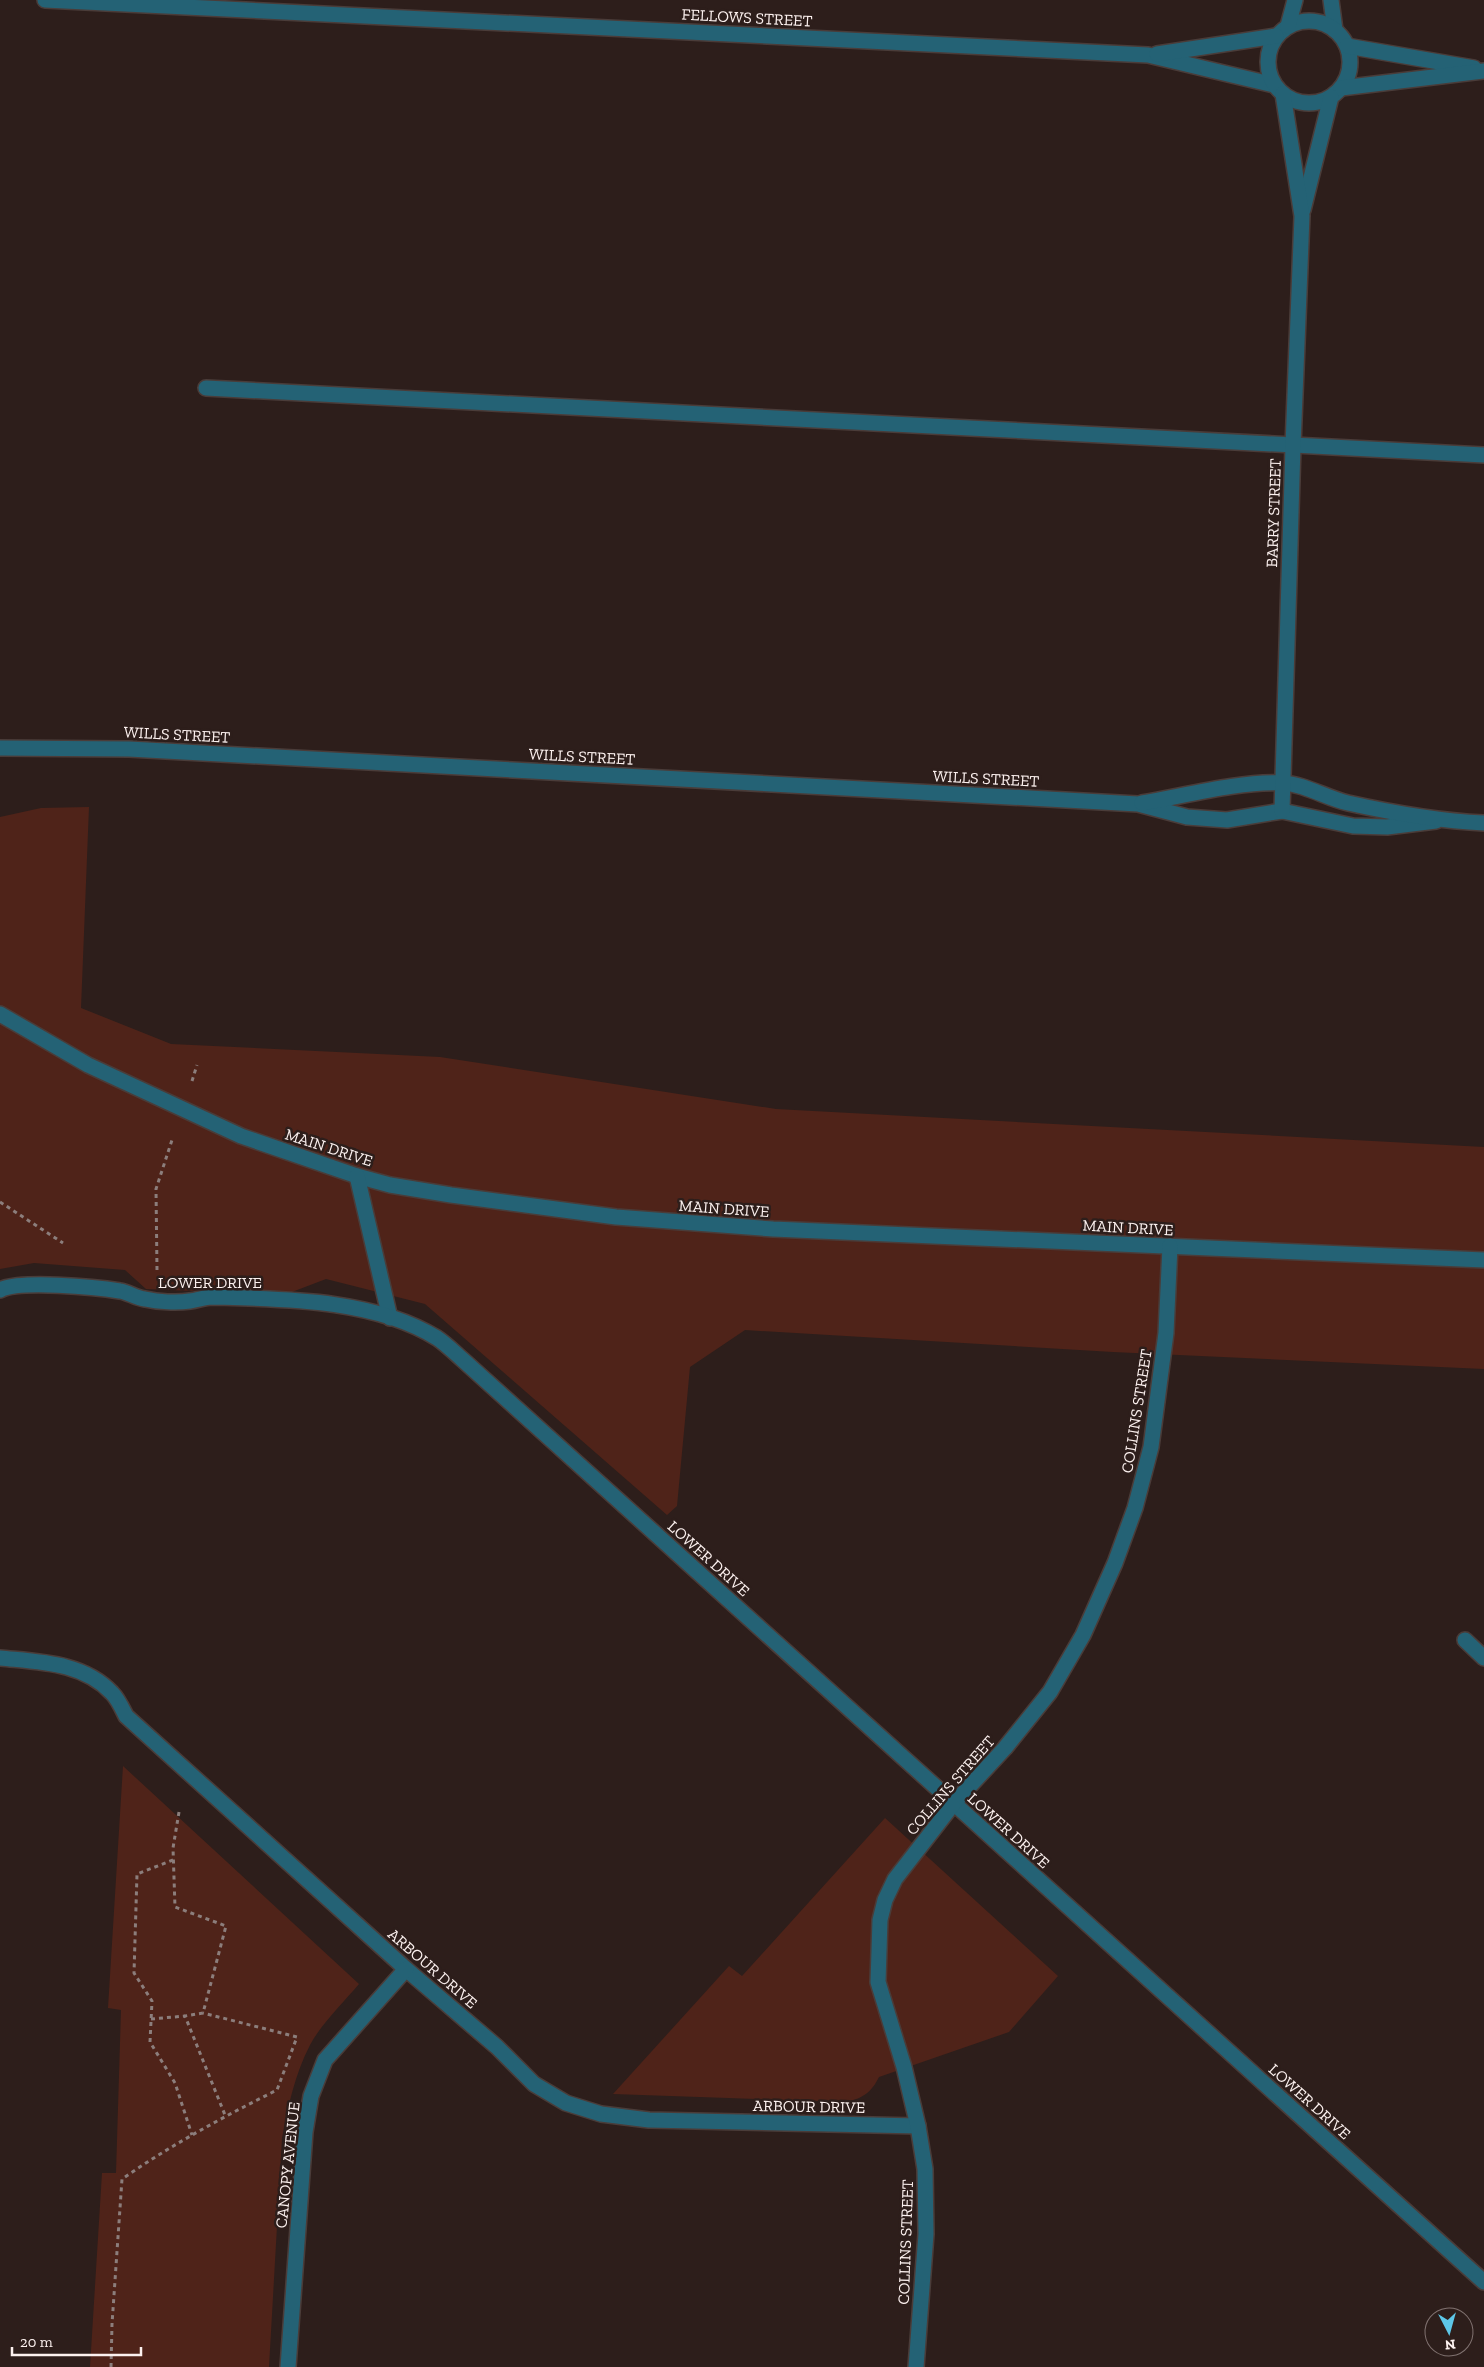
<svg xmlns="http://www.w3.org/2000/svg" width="1484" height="2367" viewBox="0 0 1484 2367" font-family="'Zilla Slab',serif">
  <rect width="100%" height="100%" fill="#2d1e1b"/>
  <g fill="#4f2319">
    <path d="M89 807 81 1008 171 1044 440 1057 776 1109 1484 1147V1369L1113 1352 745 1330 690 1367 677 1506 667 1515 425 1304 326 1279 284 1295 146 1289 125 1270 34 1263 0 1269V817L41 808Z"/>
    <path d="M123 1766 359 1984C344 2002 321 2024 310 2045 295 2074 288 2106 282 2138L269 2367H90L102 2173H116L121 2010 108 2008Z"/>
    <path d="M885 1818 1058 1976 1009 2032 879 2077C871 2093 863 2098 846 2102L613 2094 729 1966 742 1976Z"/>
  </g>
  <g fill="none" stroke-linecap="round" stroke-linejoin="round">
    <defs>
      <path id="lane" d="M206 388 1484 455"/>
      <g id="street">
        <path d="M45 0 1148 55 1274 85"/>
        <path d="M1331 0 1335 30"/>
        <circle cx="1309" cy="62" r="41"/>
        <path d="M1288 26 1295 0"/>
        <path d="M1347 46 1474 68"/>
        <path d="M1157 54 1276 36"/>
        <path d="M1341 88 1484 71"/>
        <path d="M1303 210 1331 97"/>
        <path d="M0 748 129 749 1138 804 1187 817 1227 820 1282 811 1353 826 1387 827 1436 821"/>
        <path d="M1142 803C1184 796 1240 781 1282 783 1305 784 1326 798 1348 803 1393 813 1438 821 1484 823"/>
        <path d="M1282 811 1293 446 1302 216 1283 94"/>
        <path d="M0 1014 88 1065 241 1136 357 1176 390 1185 451 1195 616 1217 773 1229 1484 1260"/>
        <path d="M357 1176 390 1318"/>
        <path d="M0 1290C19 1280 96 1287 120 1291 128 1292 136 1298 145 1299 158 1302 177 1303 190 1301 198 1300 205 1297 212 1297 284 1299 374 1299 437 1338 446 1344 455 1353 463 1360L1484 2282"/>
        <path d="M1465 1640 1484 1658"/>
        <path d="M0 1658C39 1662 83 1662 112 1693 118 1699 122 1708 126 1716L406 1969 497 2047 534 2084 566 2103 601 2114 649 2120 918 2126"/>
        <path d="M288 2367 305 2132 311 2096 325 2060 406 1969"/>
        <path d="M916 2367 926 2234 925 2169 918 2126 904 2067 878 1982 880 1920 885 1900 895 1879 954 1803 1005 1748 1050 1692 1083 1635 1115 1563 1135 1508 1151 1447 1166 1333 1170 1246"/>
      </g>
    </defs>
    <use href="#lane" stroke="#4a3c39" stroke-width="18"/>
    <use href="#street" stroke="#4a3c39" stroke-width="18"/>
    <g stroke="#8c7e7c" stroke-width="3" stroke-dasharray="4 4" stroke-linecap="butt">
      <path d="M192 1081 197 1065"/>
      <path d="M0 1202 63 1243"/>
      <path d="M157 1270 156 1189 173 1137"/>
      <path d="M179 1812 173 1848 175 1907 226 1926 203 2013 185 2016 225 2115"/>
      <path d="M173 1860 137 1874 134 1973 152 2001 150 2042 175 2083 192 2135"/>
      <path d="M151 2019 185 2016"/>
      <path d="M111 2367 112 2324 122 2179C171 2145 223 2117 277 2090L297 2037 203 2013"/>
    </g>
    <use href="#lane" stroke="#246275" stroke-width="15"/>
    <use href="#street" stroke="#246275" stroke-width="15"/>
  </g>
  <g text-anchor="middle" stroke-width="5" stroke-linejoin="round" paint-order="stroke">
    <g font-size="16" fill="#fcf1ef" stroke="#2d1e1b">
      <text transform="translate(747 17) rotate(3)" y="6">FELLOWS STREET</text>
      <text transform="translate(1273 513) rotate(-88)" y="6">BARRY STREET</text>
      <text transform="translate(177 734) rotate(3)" y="6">WILLS STREET</text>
      <text transform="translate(582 756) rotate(3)" y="6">WILLS STREET</text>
      <text transform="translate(986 778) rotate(3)" y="6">WILLS STREET</text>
      <text transform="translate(329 1147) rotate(18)" y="6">MAIN DRIVE</text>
      <text transform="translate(724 1208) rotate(4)" y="6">MAIN DRIVE</text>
      <text transform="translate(1128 1227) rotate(3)" y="6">MAIN DRIVE</text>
      <text x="210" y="1288">LOWER DRIVE</text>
      <text transform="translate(1136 1411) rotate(-81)" y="6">COLLINS STREET</text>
      <text transform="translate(709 1558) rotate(42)" y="6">LOWER DRIVE</text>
      <text transform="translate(950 1785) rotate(-49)" y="6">COLLINS STREET</text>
      <text transform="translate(1009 1830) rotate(42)" y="6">LOWER DRIVE</text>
      <text transform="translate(433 1968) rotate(41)" y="6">ARBOUR DRIVE</text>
      <text transform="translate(1310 2101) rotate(42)" y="6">LOWER DRIVE</text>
      <text transform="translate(809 2106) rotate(1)" y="6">ARBOUR DRIVE</text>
      <text transform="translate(287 2165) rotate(-84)" y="6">CANOPY AVENUE</text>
      <text transform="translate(905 2242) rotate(-88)" y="6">COLLINS STREET</text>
    </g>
  </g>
  <g transform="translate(1449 2332) rotate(174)"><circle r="24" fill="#2d1e1b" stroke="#807270"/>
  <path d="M0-4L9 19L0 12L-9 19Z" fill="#5dc7e8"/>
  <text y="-8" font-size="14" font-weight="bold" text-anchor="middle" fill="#fcf1ef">N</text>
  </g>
  <path d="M12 2347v8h129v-8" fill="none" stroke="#fcf1ef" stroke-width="2.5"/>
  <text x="20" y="2347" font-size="15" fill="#fcf1ef" stroke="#2d1e1b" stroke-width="4" paint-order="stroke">20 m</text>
</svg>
